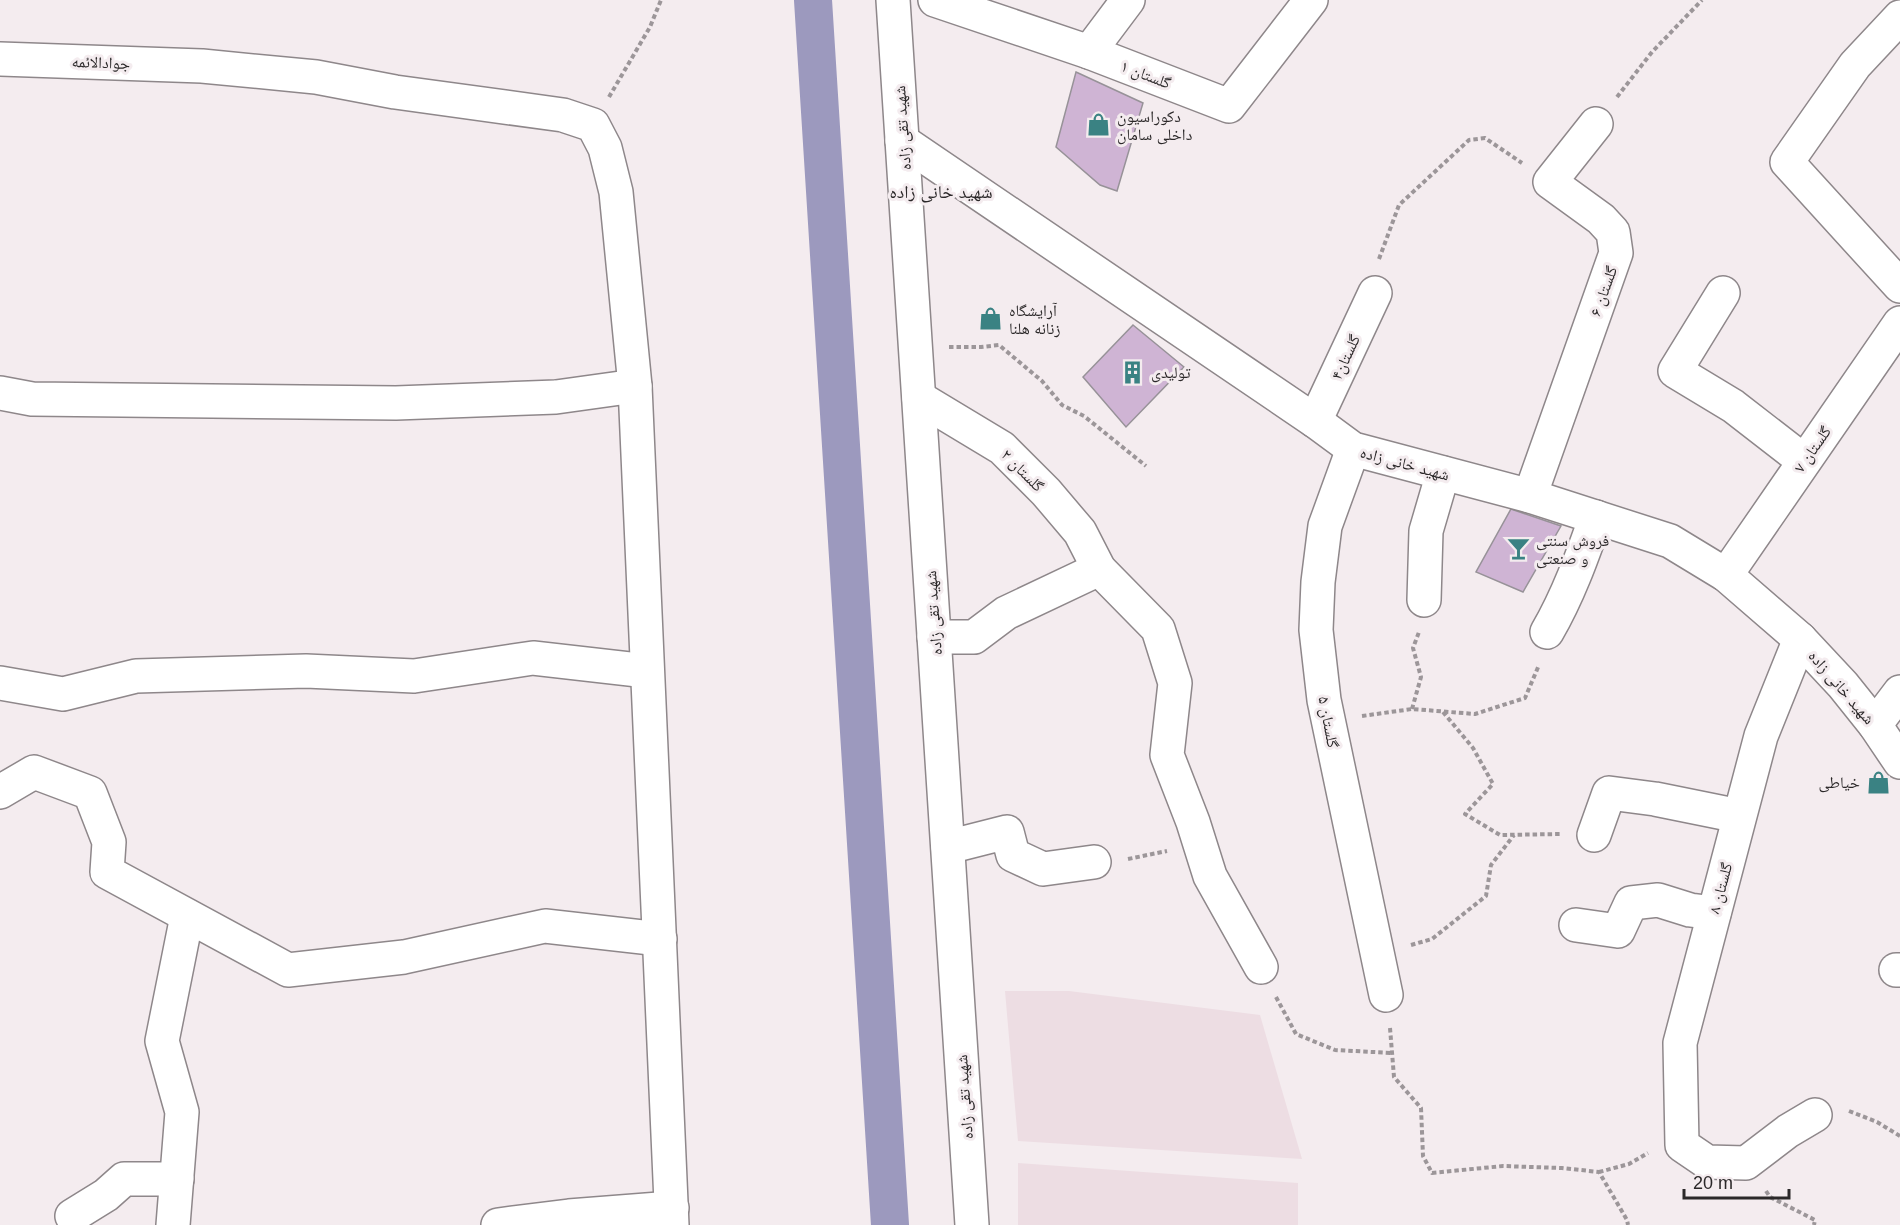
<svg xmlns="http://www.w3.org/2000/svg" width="1900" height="1225" viewBox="0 0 1900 1225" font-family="Helvetica,'Noto Naskh Arabic',sans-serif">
  <rect width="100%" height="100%" fill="#f4ecef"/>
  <g fill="#eddde3">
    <path d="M1005 991H1069L1260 1015 1302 1159 1018 1141Z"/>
    <path d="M1018 1163 1298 1183V1225H1018Z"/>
  </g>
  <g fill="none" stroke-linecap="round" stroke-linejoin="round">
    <path stroke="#9c99be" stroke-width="38" d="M813 0 890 1225"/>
  </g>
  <g fill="#cfb4d4" stroke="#979298" stroke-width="1.5">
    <path d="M1076 72 1143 103 1117 191 1100 185 1056 147Z"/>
    <path d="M1133 325 1184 367 1126 427 1083 377Z"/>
    <path d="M1511 509 1561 526 1523 592 1476 572Z"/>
  </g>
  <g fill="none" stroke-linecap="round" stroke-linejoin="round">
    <defs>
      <g id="street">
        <path d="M935 0 1089 52 1229 106 1311 0"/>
        <path d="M1900 17 1855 65 1787 162 1900 286"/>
        <path d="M1089 52 1128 0"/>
        <path d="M0 59 202 66 316 77 395 92 563 115 593 125 605 148 616 192 635 386 672 1225"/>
        <path d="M902 141 1315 421 1353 449 1530 496 1670 541 1726 575 1800 639 1843 685 1875 725 1900 762"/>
        <path d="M1723 293 1675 371 1733 406 1804 461"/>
        <path d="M0 393 32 399 396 403 556 397 635 386"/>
        <path d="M919 398 1002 448 1046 492 1080 532 1099 569 1158 629 1175 683 1167 755 1193 822 1210 876 1261 967"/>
        <path d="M1315 421 1375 293"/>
        <path d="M1353 449 1325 526 1318 582 1316 630 1324 700 1386 995"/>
        <path d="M1530 496 1616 253 1613 232 1601 219 1550 182 1596 124"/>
        <path d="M1726 575 1900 323"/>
        <path d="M1424 600 1426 531 1443 473"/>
        <path d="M1547 632C1568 596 1582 557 1596 517"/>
        <path d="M934 637H974L1006 613 1099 569"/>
        <path d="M1800 639 1761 736 1680 1043 1682 1145 1707 1162 1746 1163 1788 1131 1815 1115"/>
        <path d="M0 683 63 694 136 676 306 671 414 676 533 658 647 671"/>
        <path d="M1875 725 1900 692"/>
        <path d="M0 792 34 772 90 793 109 842 107 872 288 970 404 957 545 926 660 939"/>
        <path d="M1594 835 1609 793 1655 799 1739 816"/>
        <path d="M948 847 1007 832 1013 855 1043 869 1094 862"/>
        <path d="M1576 925 1618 931 1631 903 1658 900 1690 910 1714 913"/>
        <path d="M1896 970H1900"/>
        <path d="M72 1216 106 1195 124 1179H177"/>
        <path d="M173 1225 182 1112 162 1041 187 916"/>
        <path d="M498 1225 569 1216 672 1208"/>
      </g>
      <path id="secondary" d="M893 0 972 1225"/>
    </defs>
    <use href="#street" stroke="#8e878a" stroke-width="36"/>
    <use href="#secondary" stroke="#8e878a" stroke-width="36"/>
    <g stroke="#9c9699" stroke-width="4" stroke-dasharray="4.5 3" stroke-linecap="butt">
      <path d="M609 97 650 27 661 0"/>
      <path d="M1617 97 1652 52 1702 0"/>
      <path d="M1379 259 1399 205 1469 140 1485 138 1522 163"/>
      <path d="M949 347H981L999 345 1042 381 1062 405 1084 416 1146 466"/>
      <path d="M1412 709 1421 677 1413 648 1419 632"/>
      <path d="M1443 712 1473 748 1493 784 1465 814 1500 835 1561 834"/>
      <path d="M1362 716 1412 709 1475 714 1525 698 1539 665"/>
      <path d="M1128 859 1167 851"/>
      <path d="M1411 945 1432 939 1486 896 1491 865 1514 835"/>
      <path d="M1276 997 1296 1034 1335 1050 1392 1053"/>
      <path d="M1390 1028 1394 1077 1421 1108 1423 1156 1432 1173 1503 1166 1562 1168 1599 1172 1627 1220 1628 1225"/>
      <path d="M1849 1111 1877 1122 1900 1136"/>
      <path d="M1599 1172 1629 1164 1648 1153"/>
      <path d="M1766 1191 1770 1197 1815 1220 1814 1225"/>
    </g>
    <use href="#street" stroke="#fff" stroke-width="33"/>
    <use href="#secondary" stroke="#fff" stroke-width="33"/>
  </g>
  <defs>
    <symbol id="shop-bare" viewBox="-9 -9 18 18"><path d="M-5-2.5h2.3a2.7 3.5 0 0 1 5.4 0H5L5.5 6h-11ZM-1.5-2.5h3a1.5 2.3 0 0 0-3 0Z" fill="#3a8283" stroke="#f4ecef" stroke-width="2.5" paint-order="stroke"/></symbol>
    <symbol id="building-bare" viewBox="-9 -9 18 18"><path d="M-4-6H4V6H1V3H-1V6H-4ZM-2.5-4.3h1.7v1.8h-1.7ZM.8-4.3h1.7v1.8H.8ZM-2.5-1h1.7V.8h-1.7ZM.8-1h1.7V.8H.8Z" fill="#3a8283" stroke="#f4ecef" stroke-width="2.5" paint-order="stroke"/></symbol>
    <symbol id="bar-bare" viewBox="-9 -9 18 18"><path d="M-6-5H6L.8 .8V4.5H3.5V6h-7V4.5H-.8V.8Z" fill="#3a8283" stroke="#f4ecef" stroke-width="2.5" paint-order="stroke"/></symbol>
  </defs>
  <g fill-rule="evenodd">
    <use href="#shop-bare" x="1082" y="108" width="33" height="33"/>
    <use href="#shop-bare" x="974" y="302" width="33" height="33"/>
    <use href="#building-bare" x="1116" y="356" width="33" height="33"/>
    <use href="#bar-bare" x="1502" y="532" width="33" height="33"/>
    <use href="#shop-bare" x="1862" y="766" width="33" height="33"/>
  </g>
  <g text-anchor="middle" stroke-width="6" stroke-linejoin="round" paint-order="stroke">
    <g font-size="16" fill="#2b2829" stroke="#f4ecef">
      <text transform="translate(101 62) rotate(2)" y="6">جوادالائمه</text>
      <text transform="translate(1146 74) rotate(21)" y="6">گلستان ۱</text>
      <text transform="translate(902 128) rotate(-94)" y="6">شهید تقی زاده</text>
      <text transform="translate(1603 291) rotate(-70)" y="6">گلستان ۶</text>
      <text transform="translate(1345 357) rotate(-65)" y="6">گلستان۴</text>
      <text transform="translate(1812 449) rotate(-55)" y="6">گلستان ٧</text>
      <text transform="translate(1405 463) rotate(15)" y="6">شهید خانی زاده</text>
      <text transform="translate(1023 470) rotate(45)" y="6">گلستان ۲</text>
      <text transform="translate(933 613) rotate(-94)" y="6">شهید تقی زاده</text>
      <text transform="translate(1842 687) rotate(49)" y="6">شهید خانی زاده</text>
      <text transform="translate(1329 722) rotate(79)" y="6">گلستان ۵</text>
      <text transform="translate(1720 888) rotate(-75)" y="6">گلستان ۸</text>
      <text transform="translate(964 1097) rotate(-94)" y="6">شهید تقی زاده</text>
    </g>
    <g font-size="16" fill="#2b2829" stroke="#f4ecef" text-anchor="start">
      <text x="1117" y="122">دکوراسیون<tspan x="1117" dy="18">داخلی سامان</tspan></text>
      <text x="1009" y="316">آرایشگاه<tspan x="1009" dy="18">زنانه هلنا</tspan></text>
      <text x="1151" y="378">تولیدی</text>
      <text x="1536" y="546">فروش سنتی<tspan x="1536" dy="18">و صنعتی</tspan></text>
      <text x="1860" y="788" text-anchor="end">خیاطی</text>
    </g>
    <g font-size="18" fill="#2b2829" stroke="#f4ecef">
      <text x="941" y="198">شهید خانی زاده</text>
    </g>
  </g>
  <path d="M1684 1189v9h105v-9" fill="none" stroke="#2b2829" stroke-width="3"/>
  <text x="1693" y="1189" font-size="18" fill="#2b2829" stroke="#f4ecef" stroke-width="4.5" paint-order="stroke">20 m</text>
</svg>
